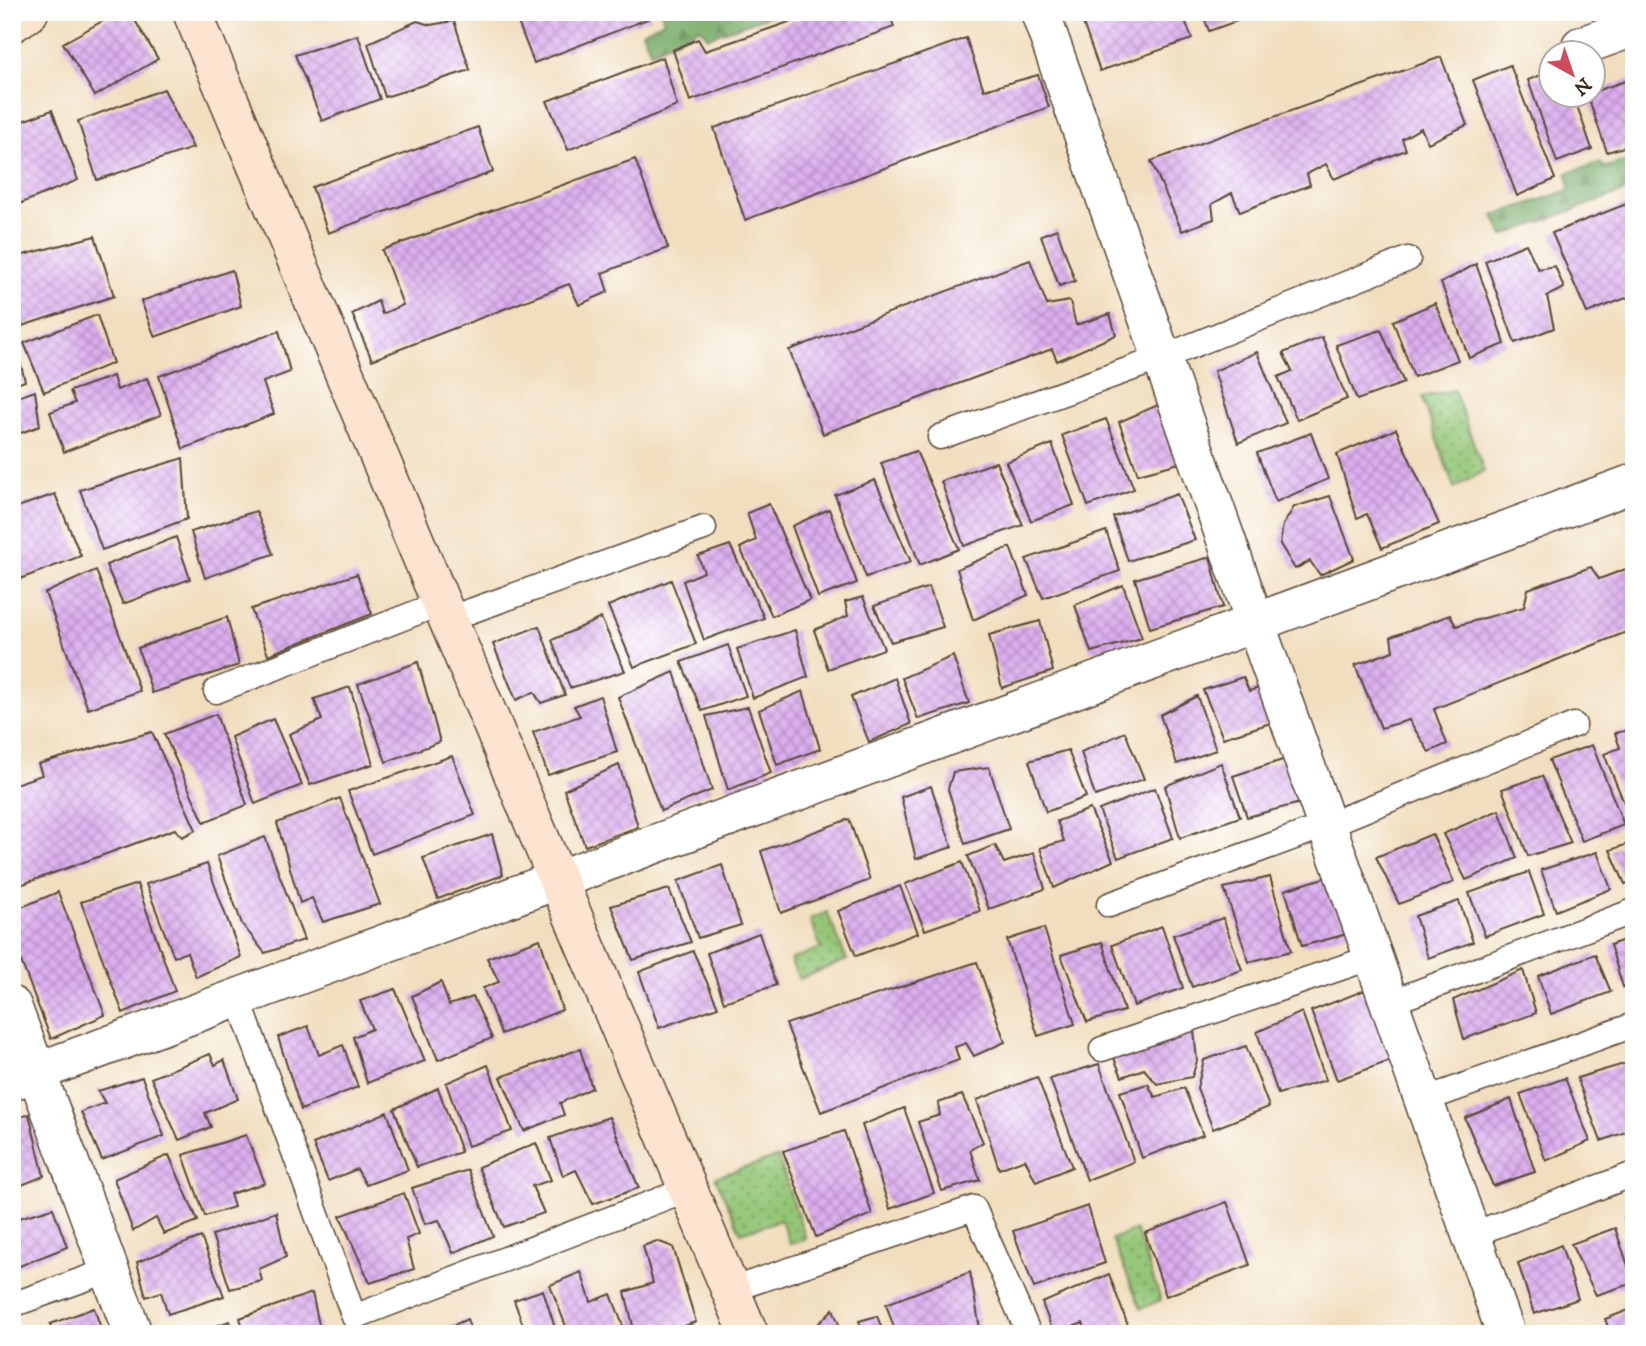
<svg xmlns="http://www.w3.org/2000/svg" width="1646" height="1346" viewBox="0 0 1646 1346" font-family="'IM FELL DW Pica',serif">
  <defs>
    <pattern id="grass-dots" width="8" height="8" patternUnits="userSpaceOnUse" patternTransform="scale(1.75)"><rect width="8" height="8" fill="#94c677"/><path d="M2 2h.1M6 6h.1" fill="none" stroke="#7aa161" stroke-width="1.8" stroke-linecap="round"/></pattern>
    <pattern id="forest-firs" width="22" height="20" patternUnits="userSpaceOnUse" patternTransform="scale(1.75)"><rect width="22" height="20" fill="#77ab68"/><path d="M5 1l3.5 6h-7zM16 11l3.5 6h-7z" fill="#638b55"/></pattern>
    <pattern id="building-cross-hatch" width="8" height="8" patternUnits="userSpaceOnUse" patternTransform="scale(1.75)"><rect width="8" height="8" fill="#dcaeef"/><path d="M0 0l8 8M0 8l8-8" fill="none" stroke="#b48ec1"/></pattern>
  </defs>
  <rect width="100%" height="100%" fill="#fff"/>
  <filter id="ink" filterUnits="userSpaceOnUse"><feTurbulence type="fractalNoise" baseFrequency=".0143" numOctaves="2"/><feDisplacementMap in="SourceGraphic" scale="14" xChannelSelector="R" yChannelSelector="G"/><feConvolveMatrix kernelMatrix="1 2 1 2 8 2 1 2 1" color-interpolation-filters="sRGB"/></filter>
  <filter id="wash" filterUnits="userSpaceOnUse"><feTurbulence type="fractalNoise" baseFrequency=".00686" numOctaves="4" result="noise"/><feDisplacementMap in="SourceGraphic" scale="28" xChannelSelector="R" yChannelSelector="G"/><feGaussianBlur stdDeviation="1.57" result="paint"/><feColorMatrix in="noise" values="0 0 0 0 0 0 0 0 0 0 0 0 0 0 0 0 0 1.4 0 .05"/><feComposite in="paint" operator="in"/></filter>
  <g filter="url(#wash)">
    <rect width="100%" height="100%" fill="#f1debe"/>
    <g fill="url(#grass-dots)" stroke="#68784a" stroke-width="2">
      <path d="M1454 390 1484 471 1454 488 1422 397Z"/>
      <path d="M827 912 847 960 799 979 790 960 821 948 810 919Z"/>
      <path d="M778 1157 806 1239 790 1244 781 1220 741 1233 715 1177Z"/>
      <path d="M1136 1230 1161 1300 1141 1309 1112 1239Z"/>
    </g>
    <g fill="url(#forest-firs)" stroke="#596a43" stroke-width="2">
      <path d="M661 12H780L708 37 700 28 651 52 642 32 664 21Z"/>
      <path d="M1634 159V188L1503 236 1494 215 1570 190 1567 173 1599 163 1606 167Z"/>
    </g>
    <g id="blocks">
      <g fill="url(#building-cross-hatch)">
        <path d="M119 12H130L158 59 95 96 63 43Z"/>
        <path d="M514 12H648L650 18 534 63Z"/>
        <path d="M818 12H889L894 27 690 101 673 50 698 39 705 51Z"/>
        <path d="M1079 12H1182L1192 39 1100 71Z"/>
        <path d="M1202 12H1259V13L1209 31Z"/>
        <path d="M417 21 430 25 454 21 470 70 385 97 368 43Z"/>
        <path d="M358 35 380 99 322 121 295 55Z"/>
        <path d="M966 38 984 90 1038 75 1049 107 745 220 714 128Z"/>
        <path d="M663 57 677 106 568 150 547 101Z"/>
        <path d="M1441 57 1467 125 1428 143 1421 128 1402 139 1406 150 1334 179 1326 164 1307 174 1310 185 1240 212 1232 193 1212 204 1214 219 1182 231 1151 161Z"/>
        <path d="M1510 65 1555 179 1517 196 1473 80Z"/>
        <path d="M1552 71V94H1573L1592 149 1557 162 1528 80Z"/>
        <path d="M1634 78V144L1607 152 1587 94Z"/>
        <path d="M164 89 193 148 97 180 78 121Z"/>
        <path d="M52 110 78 180 12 207V125Z"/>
        <path d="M478 127 493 172 328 233 312 187Z"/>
        <path d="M635 159 668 248 602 273 608 292 579 305 569 284 372 360 352 314 378 301 382 314 403 305 382 250Z"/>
        <path d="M1634 201V295L1587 313 1552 233Z"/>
        <path d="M1057 229 1075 281 1059 286 1041 235Z"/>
        <path d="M95 236 114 296 19 327 12 308V258Z"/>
        <path d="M1526 244 1538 269 1555 266 1564 288 1547 296 1554 328 1515 343 1485 261Z"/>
        <path d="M1030 260 1047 305 1070 301 1076 325 1110 314 1116 335 1057 361 1052 349 823 434 789 350Z"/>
        <path d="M1476 264 1505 344 1469 358 1441 283Z"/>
        <path d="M232 270 241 306 155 337 141 301Z"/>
        <path d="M1435 303 1458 360 1414 377 1393 321Z"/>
        <path d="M97 315 113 363 44 392 24 343Z"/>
        <path d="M1381 330 1404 383 1357 400 1336 345Z"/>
        <path d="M279 331 290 372 263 382 274 414 183 449 159 376Z"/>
        <path d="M1322 337 1347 399 1297 420 1278 377 1292 371 1283 353Z"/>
        <path d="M16 346 25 381 12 386V347Z"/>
        <path d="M1257 352 1286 423 1238 443 1214 371Z"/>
        <path d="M113 376 117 390 147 378 161 415 64 452 50 412 75 403 70 391Z"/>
        <path d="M35 391 40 426 12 436V399Z"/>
        <path d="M1167 401 1187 461 1138 474 1119 422Z"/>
        <path d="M1106 419 1134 489 1088 506 1062 435Z"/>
        <path d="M1396 429 1439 524 1382 548 1367 514 1357 518 1337 454Z"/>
        <path d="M1311 433 1328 479 1276 502 1257 453Z"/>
        <path d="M1052 444 1074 505 1031 521 1006 462Z"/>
        <path d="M916 451 959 549 920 565 881 463Z"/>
        <path d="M183 458 187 519 102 550 80 490Z"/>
        <path d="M996 462 1023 525 964 546 941 481Z"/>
        <path d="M875 480 911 562 866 577 835 495Z"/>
        <path d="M55 494 81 556 12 582V509Z"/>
        <path d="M1177 494 1195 540 1128 561 1113 517Z"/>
        <path d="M1330 496 1354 559 1320 575 1310 561 1295 569 1280 544 1283 525 1294 507Z"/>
        <path d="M769 504 810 600 772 616 740 548 756 540 747 513Z"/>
        <path d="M829 509 857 583 818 597 792 526Z"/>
        <path d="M256 511 273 554 205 578 191 532Z"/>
        <path d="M1106 531 1120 571 1043 598 1026 559Z"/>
        <path d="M176 537 190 579 123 604 106 565Z"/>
        <path d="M730 545 764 618 704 640 683 581 704 572 698 556Z"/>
        <path d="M1010 547 1028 595 973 620 957 569Z"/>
        <path d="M1210 557 1223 607 1150 628 1135 579Z"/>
        <path d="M1634 566V629L1434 709 1447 744 1429 752 1409 720 1381 728 1355 665 1393 651 1391 637 1450 615 1456 626 1524 607 1528 589 1591 567 1599 579Z"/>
        <path d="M96 570 140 691 88 709 45 593Z"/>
        <path d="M357 574 372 614 268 655 251 609Z"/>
        <path d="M671 580 696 644 634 667 608 606Z"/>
        <path d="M1123 585 1142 638 1091 652 1075 605Z"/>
        <path d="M929 587 943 627 891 642 874 606Z"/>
        <path d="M863 597 884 649 828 669 814 630 848 616 845 602Z"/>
        <path d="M227 617 239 665 152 693 138 648Z"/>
        <path d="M601 618 625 671 570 688 552 640Z"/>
        <path d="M1040 621 1053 671 1002 688 989 635Z"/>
        <path d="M539 626 565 695 541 703 534 692 516 700 493 644Z"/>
        <path d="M795 630 808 677 753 698 737 649Z"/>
        <path d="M728 645 746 696 702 711 681 662Z"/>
        <path d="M953 656 969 703 918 719 902 678Z"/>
        <path d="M418 662 440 742 386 762 358 684Z"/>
        <path d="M674 672 712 790 661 811 618 697Z"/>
        <path d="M1243 677 1249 691 1271 684 1277 721 1223 738 1203 690Z"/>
        <path d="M895 678 911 724 869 742 851 697Z"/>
        <path d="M350 687 373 764 310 785 289 734 322 720 314 699Z"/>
        <path d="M803 691 820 749 777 765 759 710Z"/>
        <path d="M600 696 617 752 548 775 533 732 580 716 574 706Z"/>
        <path d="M1197 696 1216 750 1177 764 1160 715Z"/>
        <path d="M748 707 771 773 728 790 706 716Z"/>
        <path d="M216 714 247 805 204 822 164 734Z"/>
        <path d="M273 719 302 785 255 804 231 737Z"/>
        <path d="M1634 729V827L1604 754 1620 748 1615 733Z"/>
        <path d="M152 732 196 830 182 837 175 829 12 888V785L42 775 38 764Z"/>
        <path d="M1125 732 1144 779 1095 796 1081 752Z"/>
        <path d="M1592 745 1624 825 1582 841 1549 760Z"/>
        <path d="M1068 750 1086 797 1046 812 1029 761Z"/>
        <path d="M452 756 475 815 372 854 348 791Z"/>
        <path d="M1295 756 1308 801 1247 817 1233 776Z"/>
        <path d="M1221 763 1240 817 1180 838 1165 786Z"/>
        <path d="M619 765 638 827 585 846 564 790Z"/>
        <path d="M989 767 1009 829 965 844 948 789 953 772Z"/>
        <path d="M1542 776 1571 843 1528 856 1502 789Z"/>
        <path d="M931 786 952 847 916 859 901 797Z"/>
        <path d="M1155 788 1173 838 1118 858 1099 810Z"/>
        <path d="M340 798 380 904 323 922 312 898 300 903 277 823Z"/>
        <path d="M1090 809 1113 861 1054 888 1040 848 1064 841 1057 821Z"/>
        <path d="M1499 810 1517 858 1466 880 1443 834Z"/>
        <path d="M849 819 870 880 781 913 761 851Z"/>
        <path d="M492 834 503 875 438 899 423 858Z"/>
        <path d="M1432 834 1454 882 1399 904 1376 857Z"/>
        <path d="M265 837 304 940 265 953 242 924 217 856Z"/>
        <path d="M1634 842V881L1625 884 1610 850Z"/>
        <path d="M995 845 1004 863 1034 853 1045 889 989 909 968 856Z"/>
        <path d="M1597 852 1611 889 1556 911 1541 870Z"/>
        <path d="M962 862 980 911 925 930 905 884Z"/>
        <path d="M207 864 241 957 196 977 187 952 174 957 146 884Z"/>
        <path d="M722 865 741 925 698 938 678 881Z"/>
        <path d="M1529 872 1544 914 1485 936 1469 893Z"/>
        <path d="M1333 875 1351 933 1302 946 1285 890Z"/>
        <path d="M1270 877 1291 951 1249 962 1224 888Z"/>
        <path d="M137 884 175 991 123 1013 81 902Z"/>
        <path d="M900 886 918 933 856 956 838 911Z"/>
        <path d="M669 889 691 942 633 960 611 906Z"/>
        <path d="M58 892 105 1015 51 1039 12 938V911Z"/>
        <path d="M1459 901 1473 942 1428 958 1415 916Z"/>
        <path d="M1223 918 1242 970 1192 987 1173 935Z"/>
        <path d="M1162 926 1183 988 1134 1006 1112 945Z"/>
        <path d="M1044 928 1075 1024 1038 1036 1007 940Z"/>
        <path d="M759 933 776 985 724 1002 707 953Z"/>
        <path d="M1630 938 1634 945V982L1623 987 1610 945Z"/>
        <path d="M540 939 562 1010 501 1034 483 988 499 982 487 958Z"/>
        <path d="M1102 942 1124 1011 1087 1022 1061 955Z"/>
        <path d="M693 951 718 1007 659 1028 639 972Z"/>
        <path d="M1595 954 1611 992 1551 1014 1538 976Z"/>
        <path d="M977 962 1005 1042 974 1056 966 1043 955 1047 959 1060 821 1112 786 1024Z"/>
        <path d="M1523 970 1536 1013 1464 1039 1453 1000Z"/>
        <path d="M441 982 449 1005 473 997 492 1038 438 1060 412 996Z"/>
        <path d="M395 989 425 1061 367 1083 353 1037 372 1029 360 1001Z"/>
        <path d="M1365 990 1390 1061 1337 1080 1311 1011Z"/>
        <path d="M1302 1012 1326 1080 1278 1094 1257 1032Z"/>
        <path d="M308 1026 319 1055 343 1045 358 1087 301 1110 278 1037Z"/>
        <path d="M1194 1030 1197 1061 1192 1077 1157 1084 1144 1069 1122 1077 1114 1058Z"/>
        <path d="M1246 1046 1269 1107 1213 1129 1197 1088 1204 1060Z"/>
        <path d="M580 1049 592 1088 560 1103 564 1115 524 1131 501 1077Z"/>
        <path d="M210 1054 215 1065 224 1060 238 1099 205 1113 211 1127 179 1140 151 1078Z"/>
        <path d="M1634 1061V1129L1601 1141 1577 1078Z"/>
        <path d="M1099 1064 1134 1162 1087 1180 1050 1079Z"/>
        <path d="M488 1065 512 1131 468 1146 446 1083Z"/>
        <path d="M142 1077 164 1136 102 1160 81 1112 105 1103 98 1091Z"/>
        <path d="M1037 1077 1072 1167 1036 1182 1025 1159 999 1169 977 1100Z"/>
        <path d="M1565 1078 1590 1141 1546 1161 1520 1094Z"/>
        <path d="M1148 1084 1155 1097 1184 1088 1203 1135 1142 1158 1120 1092Z"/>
        <path d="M438 1088 461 1152 417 1167 394 1109Z"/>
        <path d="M962 1095 983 1142 970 1150 980 1180 942 1191 918 1122 940 1115 938 1103Z"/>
        <path d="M1511 1099 1535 1172 1493 1186 1465 1118Z"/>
        <path d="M904 1108 934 1193 890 1209 862 1125Z"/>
        <path d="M387 1112 408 1170 366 1185 357 1169 328 1181 313 1144Z"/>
        <path d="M29 1114 44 1176 12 1189V1120Z"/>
        <path d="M609 1117 639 1188 593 1204 576 1170 563 1176 550 1138Z"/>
        <path d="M844 1131 872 1214 816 1237 783 1151Z"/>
        <path d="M246 1135 265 1183 230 1194 234 1207 205 1216 183 1155Z"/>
        <path d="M536 1143 551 1180 532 1186 544 1213 504 1227 478 1167Z"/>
        <path d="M169 1155 198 1221 164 1234 156 1218 133 1231 114 1179Z"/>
        <path d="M468 1170 493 1236 453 1253 439 1220 425 1224 412 1188Z"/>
        <path d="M404 1193 419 1234 406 1239 414 1269 370 1283 340 1216Z"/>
        <path d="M1227 1202 1250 1265 1166 1296 1145 1233Z"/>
        <path d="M1088 1206 1105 1263 1034 1288 1013 1231Z"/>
        <path d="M53 1208 67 1247 12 1269V1220Z"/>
        <path d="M276 1212 286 1257 259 1269 262 1281 230 1289 212 1235Z"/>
        <path d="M1634 1215V1244L1624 1218Z"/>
        <path d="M1615 1228 1634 1283 1596 1295 1571 1244Z"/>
        <path d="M201 1237 224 1296 168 1314 161 1292 146 1297 137 1262Z"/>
        <path d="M657 1241 673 1247 696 1322 661 1334H635L625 1292 653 1283 643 1246Z"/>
        <path d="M1561 1245 1578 1299 1534 1314 1518 1263Z"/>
        <path d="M581 1272 591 1302 611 1294 626 1334H569L550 1285Z"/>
        <path d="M970 1272 981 1334H896L886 1304Z"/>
        <path d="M1109 1274 1131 1334H1088L1083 1323 1054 1334 1042 1303Z"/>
        <path d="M543 1290 557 1334H512L524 1328 514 1300Z"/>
        <path d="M312 1293 321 1334H245L240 1318Z"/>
        <path d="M94 1308 103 1334H53L50 1324Z"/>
        <path d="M1634 1308V1334H1611L1605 1319Z"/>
        <path d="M833 1309 842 1332 808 1334Z"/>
        <path d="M877 1316 884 1334H864L859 1321Z"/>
        <path d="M467 1319 472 1334H434Z"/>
        <path d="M229 1321 234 1334H196Z"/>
      </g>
    </g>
  </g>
  <g filter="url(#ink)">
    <use href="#blocks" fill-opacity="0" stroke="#564536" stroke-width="2"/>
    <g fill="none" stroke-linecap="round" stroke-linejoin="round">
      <defs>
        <g id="lane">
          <path d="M940 437 1161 358 1408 259"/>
          <path d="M448 619 704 528"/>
          <path d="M216 691 441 603"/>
          <path d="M1109 905 1327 825 1574 725"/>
          <path d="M238 998 354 1317 688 1189"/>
          <path d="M1389 1003 1634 911"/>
          <path d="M1102 1049 1373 957"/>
          <path d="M1424 1100 1634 1025"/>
          <path d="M1471 1235 1634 1174"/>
          <path d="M730 1290 974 1208 1029 1334"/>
          <path d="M12 1305 110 1270"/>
        </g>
        <g id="street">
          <path d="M1040 12 1506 1334"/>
          <path d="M1581 46 1634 27"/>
          <path d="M12 1006 133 1334"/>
          <path d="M12 1081 1634 483"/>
        </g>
        <g id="secondary">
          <path d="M192 12 749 1334"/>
          <path d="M12 23 29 12"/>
        </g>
      </defs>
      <use href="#lane" stroke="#564536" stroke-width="27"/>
      <use href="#street" stroke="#564536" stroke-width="41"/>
      <use href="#secondary" stroke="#564536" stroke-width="41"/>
      <use href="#lane" stroke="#fff" stroke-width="24"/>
      <use href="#street" stroke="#fff" stroke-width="38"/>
      <use href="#secondary" stroke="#fde4d1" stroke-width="38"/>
    </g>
  </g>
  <rect width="1646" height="1346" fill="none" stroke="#fff" stroke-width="42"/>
  <g transform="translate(1572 74) rotate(140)"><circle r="33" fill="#ffffff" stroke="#b1aaa5" stroke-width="2"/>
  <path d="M0-5L12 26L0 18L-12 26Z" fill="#d1495b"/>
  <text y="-10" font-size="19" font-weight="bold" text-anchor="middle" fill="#3b2a1e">N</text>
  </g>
</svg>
